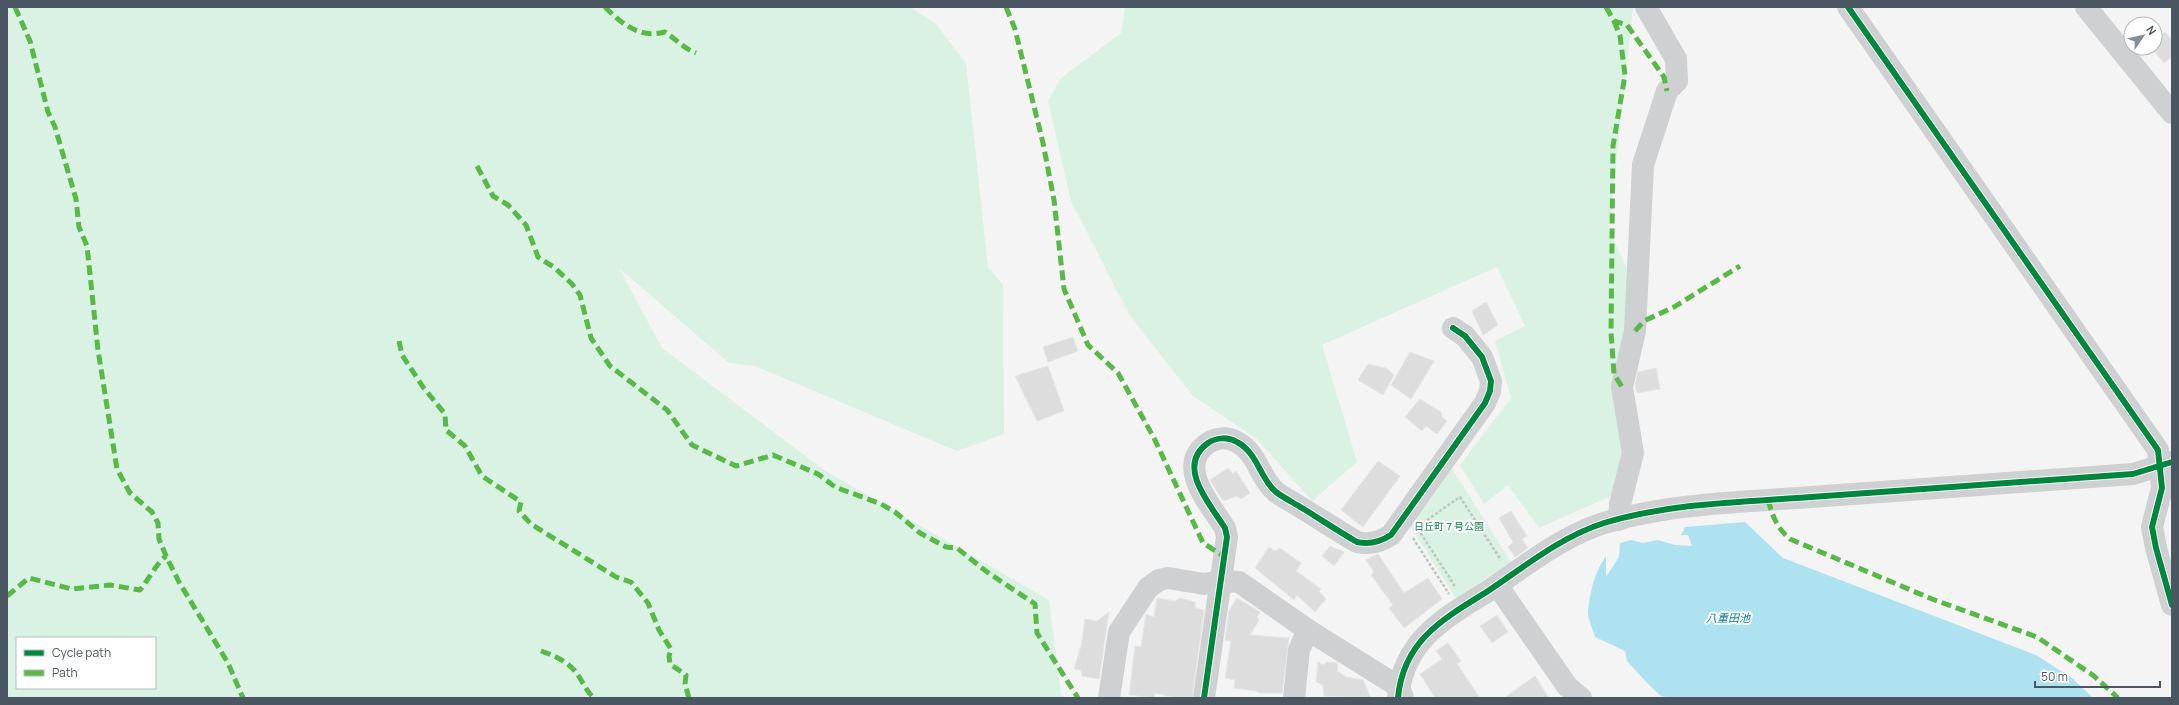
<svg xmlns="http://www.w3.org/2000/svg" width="2179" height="705" viewBox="0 0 2179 705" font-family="Manrope,'Noto Sans JP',sans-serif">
  <rect width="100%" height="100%" fill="#f4f4f4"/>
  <g fill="#d9f2e3" fill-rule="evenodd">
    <path d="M7 7H910L935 23 966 63 988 267 1003 285 1004 434 957 451 755 366 729 363 619 268 662 348 824 470 1049 600 1061 694 1066 698H7ZM17 638H155V688H17Z"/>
    <path d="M1125 7H1633L1609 230 1635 286 1622 491 1539 528 1508 485 1484 504 1460 465 1511 398 1495 341 1525 326 1497 267 1322 345 1357 462 1312 501 1257 439 1193 396 1130 316 1071 201 1048 101 1061 78 1121 33Z"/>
    <path d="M1451 467 1511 562 1456 598 1408 523Z"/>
  </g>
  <path fill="#aee2f0" d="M1745 522 1783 558 2036 655 2072 678 2093 698H1671L1661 696 1650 686 1627 661 1625 651 1595 637C1593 630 1588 620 1588 613 1589 594 1595 571 1606 556V577L1619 557 1620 543 1631 540 1643 543 1658 540 1675 545 1692 546 1688 535H1681L1685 527Z"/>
  <g fill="#ddddde" stroke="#e5e6e7">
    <path d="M2165 32 2172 40V57L2164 63 2155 52V40Z"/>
    <path d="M1486 302 1498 325 1483 335 1472 311Z"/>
    <path d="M1073 337 1078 351 1048 362 1043 347Z"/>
    <path d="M1410 352 1434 361 1411 399 1391 385Z"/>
    <path d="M1368 364 1386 368 1394 375 1383 395 1358 380Z"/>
    <path d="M1048 366 1064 411 1037 421 1015 376Z"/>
    <path d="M1656 368 1660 389 1637 393 1635 385 1638 372Z"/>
    <path d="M1420 399 1441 412 1442 417 1447 421 1437 434 1426 426 1422 431 1405 417Z"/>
    <path d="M1378 461 1400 476 1363 527 1341 510Z"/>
    <path d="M1228 468 1233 474 1236 471 1250 493 1241 499 1237 496 1223 501 1210 480Z"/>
    <path d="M1511 511 1527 536 1522 539 1528 548 1515 557 1508 547 1513 542 1499 518Z"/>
    <path d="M1330 546 1344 552 1334 566 1322 556Z"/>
    <path d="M1269 547 1275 551 1280 548 1301 563 1296 571 1321 589 1319 591 1326 599 1315 612 1297 595 1294 600 1255 568Z"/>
    <path d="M1378 554 1404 593 1428 578 1442 599 1404 628 1389 608 1393 605 1371 575 1374 572 1366 560Z"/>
    <path d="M1157 598 1175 601 1180 598 1195 602V608L1204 610 1192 698H1175L1155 693 1154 698 1129 695 1135 646 1141 647 1146 614 1154 617Z"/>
    <path d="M1237 598 1260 612 1257 617 1259 620 1250 635 1289 638 1282 693H1259L1256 691 1234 688 1235 680 1225 678 1231 641 1225 640 1229 611Z"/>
    <path d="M1109 612 1099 679 1082 676 1081 670 1074 669 1081 646 1085 619 1097 621Z"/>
    <path d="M1497 615 1508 632 1492 643 1480 626Z"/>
    <path d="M1448 643 1461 661 1457 664 1480 698H1435L1420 674 1442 659 1436 651Z"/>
    <path d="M1318 662 1323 665 1327 662 1338 663 1337 671 1346 677 1363 680 1371 698 1324 696 1323 685 1316 682Z"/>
    <path d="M1535 676 1549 698H1504Z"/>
  </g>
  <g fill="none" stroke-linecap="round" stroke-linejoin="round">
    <g stroke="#bcc7c4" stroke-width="2.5" stroke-dasharray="3 2" stroke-linecap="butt">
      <path d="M1427 520 1460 497 1501 560"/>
      <path d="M1418 529 1456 588"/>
      <path d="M1413 538 1449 594"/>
    </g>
    <g stroke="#ced0d2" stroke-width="22">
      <path d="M1848 7 2158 450 2162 488 2152 527 2156 548 2172 605"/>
      <path d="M2086 7 2172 113"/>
      <path d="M1619 520 1620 504 1633 453 1622 387 1635 331 1643 165 1667 91 1677 81 1676 59 1646 7"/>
      <path d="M1497 585 1567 686 1581 698"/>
      <path d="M1109 698 1119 632 1148 588 1159 580 1168 578 1204 584 1221 581 1239 582 1308 630 1399 687 1403 698"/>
      <path d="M1204 698 1227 537 1225 528C1210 504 1175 466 1208 443 1217 437 1228 437 1237 442 1258 453 1260 479 1276 492 1284 498 1294 503 1302 508 1320 519 1338 531 1357 542 1370 545 1380 542 1391 535L1485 403 1490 391 1491 381 1482 357 1465 336 1453 328"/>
      <path d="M1294 698 1299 650 1308 630"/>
      <path d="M1398 698C1403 642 1441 620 1485 593 1523 568 1560 537 1604 523 1671 503 1742 502 1811 497 1918 489 2026 482 2133 474L2172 462"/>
    </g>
    <g stroke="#58b947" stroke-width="5" stroke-dasharray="10 5" stroke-linecap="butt">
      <path d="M15 7 30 41 48 112 55 127 76 199 79 227 87 246 98 350 117 469 130 493 152 512 158 523 159 539 166 556 179 582 228 663 243 698"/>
      <path d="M605 7C622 24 640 39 665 32 676 39 683 48 696 53"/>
      <path d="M1006 7 1015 29 1043 143 1054 200 1064 289 1088 345 1118 373 1154 438 1203 543 1225 557"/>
      <path d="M1606 7 1614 21 1627 25 1664 77 1667 91"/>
      <path d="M1614 21 1620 36 1625 75 1613 146 1611 332 1614 374 1622 387"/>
      <path d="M477 166 493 196 508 205 526 225 538 257 555 268 572 284 580 295 591 338 610 366 667 410 692 445 736 466 773 455 818 474 835 487 881 504 895 512 920 533 946 547 957 548 987 572 1035 604 1037 633 1078 698"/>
      <path d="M1635 331 1644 321 1674 307 1740 266"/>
      <path d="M399 341 402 355 423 387 445 414 446 430 465 446 482 476 521 502 519 511 531 524 616 577 631 582 648 603 659 630 671 649 669 656 670 664 686 675 685 684 689 698"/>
      <path d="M1768 500C1773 517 1777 528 1790 539L1932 599 2037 637 2094 676 2118 698"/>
      <path d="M7 596 29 578 72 589 110 585 140 590C149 579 156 564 166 556"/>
      <path d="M541 651C553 655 566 661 574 670 582 679 585 690 594 698"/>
    </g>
    <defs>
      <g id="cycleway">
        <path d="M1848 7 2158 450 2162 488 2152 527 2156 548 2172 605"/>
        <path d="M1204 698 1227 537 1225 528C1210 504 1175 466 1208 443 1217 437 1228 437 1237 442 1258 453 1260 479 1276 492 1284 498 1294 503 1302 508 1320 519 1338 531 1357 542 1370 545 1380 542 1391 535L1485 403 1490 391 1491 381 1482 357 1465 336 1453 328"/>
        <path d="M1398 698C1403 642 1441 620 1485 593 1523 568 1560 537 1604 523 1671 503 1742 502 1811 497 1918 489 2026 482 2133 474L2172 462"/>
      </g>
    </defs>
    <use href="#cycleway" stroke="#fff" stroke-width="8"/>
    <use href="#cycleway" stroke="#00873e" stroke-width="6"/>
  </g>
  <g text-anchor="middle" stroke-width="4" stroke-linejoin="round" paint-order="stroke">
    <g font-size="10" fill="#17864f" stroke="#fff">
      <text x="1449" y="530">日丘町７号公園</text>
    </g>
    <g font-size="11" font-style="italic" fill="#0c7c9b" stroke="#fff">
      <text x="1728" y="622">八重田池</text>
    </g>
  </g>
  <rect width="2179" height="705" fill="none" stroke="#4a5661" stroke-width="16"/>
  <rect x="16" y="637" width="140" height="52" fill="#ffffff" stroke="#b7bbc0"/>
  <rect x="24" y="650" width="20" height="6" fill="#00873e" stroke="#b7bbc0"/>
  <text x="52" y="657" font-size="12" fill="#4a5661">Cycle path</text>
  <rect x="24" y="670" width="20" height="6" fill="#58b947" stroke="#b7bbc0"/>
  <text x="52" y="677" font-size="12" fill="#4a5661">Path</text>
  <g transform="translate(2143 36) rotate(56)"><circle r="19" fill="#ffffff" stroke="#b7bbc0"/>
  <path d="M0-3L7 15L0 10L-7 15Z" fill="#868d94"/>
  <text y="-6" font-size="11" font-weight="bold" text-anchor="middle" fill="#4a5661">N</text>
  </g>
  <path d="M2035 681v6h125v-6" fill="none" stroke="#4a5661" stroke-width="2"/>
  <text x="2041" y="681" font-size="12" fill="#4a5661" stroke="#ffffff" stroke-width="3" paint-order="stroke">50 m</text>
</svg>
